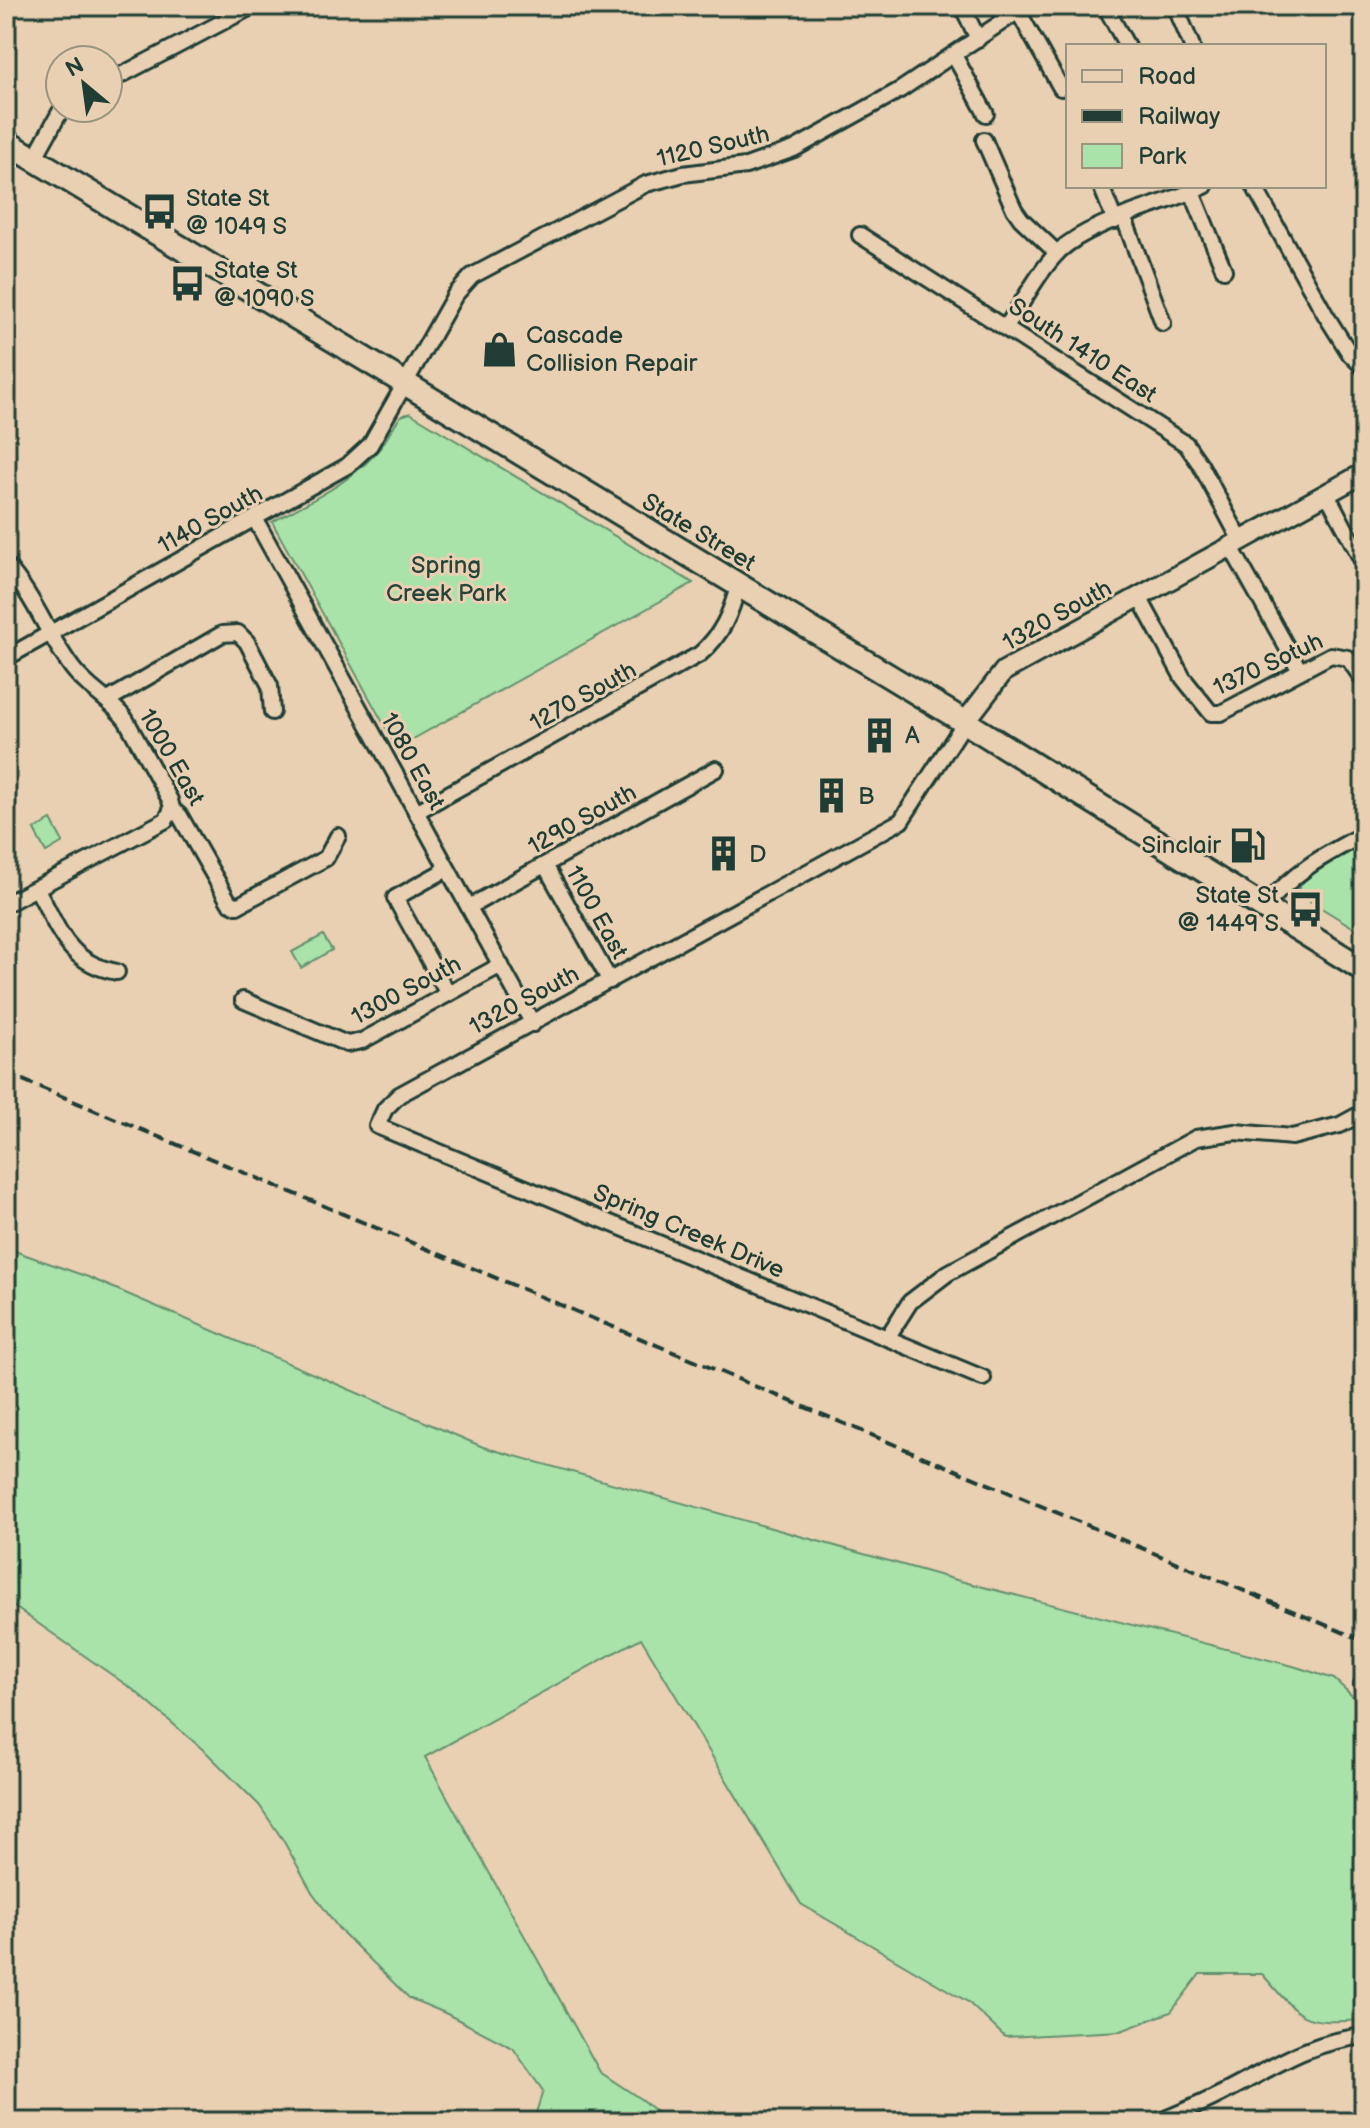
<svg xmlns="http://www.w3.org/2000/svg" width="1370" height="2128" viewBox="0 0 1370 2128" font-family="'Balsamiq Sans',sans-serif">
  <rect width="100%" height="100%" fill="#ead0b2"/>
  <filter id="ink" filterUnits="userSpaceOnUse"><feTurbulence type="fractalNoise" baseFrequency=".0125" numOctaves="2"/><feDisplacementMap in="SourceGraphic" scale="16" xChannelSelector="R" yChannelSelector="G"/><feConvolveMatrix kernelMatrix="1 2 1 2 8 2 1 2 1" color-interpolation-filters="sRGB"/></filter>
  <g filter="url(#ink)">
    <g fill="#a9e3a9" stroke="#64906e" stroke-width="2">
      <path d="M410 413 693 583 397 748 272 522C308 502 355 481 381 447 388 437 393 426 401 416Z"/>
      <path d="M51 820 63 842 46 852 34 830Z"/>
      <path d="M1364 845V934L1300 895 1297 891C1305 872 1346 855 1364 845Z"/>
      <path d="M323 935 332 950 301 968 292 952Z"/>
      <path d="M6 1248 88 1277 483 1447 960 1581 1293 1666 1334 1679 1364 1707V2020C1298 2024 1304 2021 1262 1974H1200L1171 2012 1121 2031 1005 2037 968 2002 801 1904 641 1638 425 1757 600 2072 642 2100 668 2122H543L535 2116 543 2091 513 2048 445 2013 409 1998 339 1929 312 1892 283 1840 259 1805 208 1754 135 1691 6 1601Z"/>
    </g>
    <g fill="none" stroke-linecap="round" stroke-linejoin="round">
      <defs>
        <g id="minor">
          <path d="M962 6 978 39"/>
          <path d="M1105 6 1127 46"/>
          <path d="M1175 6 1192 46"/>
          <path d="M1018 11 1061 88"/>
          <path d="M954 55 986 114"/>
          <path d="M108 82 253 6"/>
          <path d="M984 140 1014 209 1021 219 1057 253"/>
          <path d="M34 159 60 112 66 108"/>
          <path d="M1101 186 1115 221"/>
          <path d="M1254 186 1325 314 1350 354 1364 368"/>
          <path d="M1192 192 1224 270"/>
          <path d="M1124 218 1163 323"/>
          <path d="M860 235 1186 444 1200 464 1241 541"/>
          <path d="M1006 327C1023 303 1038 272 1059 251 1092 220 1162 206 1205 186"/>
          <path d="M1327 494 1364 564"/>
          <path d="M255 519 533 1024"/>
          <path d="M1231 547 1300 671"/>
          <path d="M6 565C34 596 48 636 73 669 88 689 111 700 126 720L170 800 172 809 180 816 229 902 237 906 326 858 338 836"/>
          <path d="M1139 597 1183 678 1211 713H1221L1331 655 1348 658 1364 681"/>
          <path d="M6 658 347 466 370 445 455 295 472 276 646 184 683 174 746 166 794 149 900 90 1026 6"/>
          <path d="M108 700 222 634 238 633 247 642 270 686 272 712"/>
          <path d="M965 722 901 821 399 1095 385 1109 377 1126 983 1378"/>
          <path d="M416 812 700 654C722 635 731 613 738 586"/>
          <path d="M545 865 610 981"/>
          <path d="M447 869 395 898 448 994"/>
          <path d="M37 889C59 929 67 963 117 972"/>
          <path d="M6 904 166 820 172 809"/>
          <path d="M469 907 716 769"/>
          <path d="M1264 908C1294 871 1323 856 1364 834"/>
          <path d="M243 1000 347 1044 362 1041 501 965"/>
          <path d="M887 1338 910 1302 948 1273 1196 1138 1235 1132 1292 1137 1340 1125 1364 1112"/>
          <path d="M1362 1684 1364 1686"/>
          <path d="M1158 2122C1177 2114 1197 2106 1215 2097 1269 2071 1302 2043 1364 2036"/>
        </g>
        <path id="tertiary" d="M965 722 1004 671 1364 473"/>
        <path id="primary" d="M6 142 965 722 1364 970"/>
      </defs>
      <use href="#minor" stroke="#1f3d34" stroke-width="20"/>
      <use href="#tertiary" stroke="#1f3d34" stroke-width="24"/>
      <use href="#primary" stroke="#1f3d34" stroke-width="28"/>
      <use href="#minor" stroke="#ead0b2" stroke-width="14"/>
      <use href="#tertiary" stroke="#ead0b2" stroke-width="18"/>
      <use href="#primary" stroke="#ead0b2" stroke-width="22"/>
      <path stroke="#1f3d34" stroke-width="4" stroke-dasharray="12 6" stroke-linecap="butt" d="M6 1073 1364 1641"/>
    </g>
  </g>
  <defs>
    <symbol id="bus-bare" viewBox="-9 -9 18 18"><path d="M-5-6H5V4H4V6H2V4H-2V6H-4V4H-5ZM-3.5-4V0h7V-4ZM-3.5 1.2v1.5H-2V1.2ZM2 1.2v1.5H3.5V1.2Z" fill="#1f3d34" stroke="#ead0b2" stroke-width="2.5" paint-order="stroke"/></symbol>
    <symbol id="shop-bare" viewBox="-9 -9 18 18"><path d="M-5-2.5h2.3a2.7 3.5 0 0 1 5.4 0H5L5.5 6h-11ZM-1.5-2.5h3a1.5 2.3 0 0 0-3 0Z" fill="#1f3d34" stroke="#ead0b2" stroke-width="2.5" paint-order="stroke"/></symbol>
    <symbol id="building-bare" viewBox="-9 -9 18 18"><path d="M-4-6H4V6H1V3H-1V6H-4ZM-2.5-4.3h1.7v1.8h-1.7ZM.8-4.3h1.7v1.8H.8ZM-2.5-1h1.7V.8h-1.7ZM.8-1h1.7V.8H.8Z" fill="#1f3d34" stroke="#ead0b2" stroke-width="2.5" paint-order="stroke"/></symbol>
    <symbol id="fuel-bare" viewBox="-9 -9 18 18"><path d="M-5.5-6h7V0h2V4h1.3V-2.5L3-4.5l.8-.8L6-3V5H2.5V1h-1V6h-7ZM-4.2-4.7v3.2H.2V-4.7Z" fill="#1f3d34" stroke="#ead0b2" stroke-width="2.5" paint-order="stroke"/></symbol>
  </defs>
  <g fill-rule="evenodd">
    <use href="#bus-bare" x="134" y="186" width="51" height="51"/>
    <use href="#bus-bare" x="162" y="258" width="51" height="51"/>
    <use href="#shop-bare" x="474" y="324" width="51" height="51"/>
    <use href="#building-bare" x="854" y="710" width="51" height="51"/>
    <use href="#building-bare" x="806" y="770" width="51" height="51"/>
    <use href="#fuel-bare" x="1222" y="820" width="51" height="51"/>
    <use href="#building-bare" x="698" y="828" width="51" height="51"/>
    <use href="#bus-bare" x="1280" y="884" width="51" height="51"/>
  </g>
  <g text-anchor="middle" stroke-width="6" stroke-linejoin="round" paint-order="stroke">
    <g font-size="24" fill="#1f3d34" stroke="#ead0b2">
      <text transform="translate(713 146) rotate(-13)" y="8">1120 South</text>
      <text transform="translate(1083 350) rotate(33)" y="8">South 1410 East</text>
      <text transform="translate(210 519) rotate(-29)" y="8">1140 South</text>
      <text transform="translate(699 532) rotate(31)" y="8">State Street</text>
      <text transform="translate(1057 615) rotate(-29)" y="8">1320 South</text>
      <text transform="translate(1268 664) rotate(-25)" y="8">1370 Sotuh</text>
      <text transform="translate(583 696) rotate(-29)" y="8">1270 South</text>
      <text transform="translate(172 757) rotate(60)" y="8">1000 East</text>
      <text transform="translate(413 761) rotate(61)" y="8">1080 East</text>
      <text transform="translate(582 819) rotate(-29)" y="8">1290 South</text>
      <text transform="translate(597 912) rotate(61)" y="8">1100 East</text>
      <text transform="translate(406 990) rotate(-28)" y="8">1300 South</text>
      <text transform="translate(524 1000) rotate(-28)" y="8">1320 South</text>
      <text transform="translate(689 1231) rotate(23)" y="8">Spring Creek Drive</text>
    </g>
    <g font-size="24" fill="#1f3d34" stroke="#ead0b2" text-anchor="start">
      <text x="186" y="206">State St<tspan x="186" dy="28">@ 1049 S</tspan></text>
      <text x="214" y="278">State St<tspan x="214" dy="28">@ 1090 S</tspan></text>
      <text x="526" y="343">Cascade<tspan x="526" dy="28">Collision Repair</tspan></text>
      <text x="905" y="743">A</text>
      <text x="858" y="804">B</text>
      <text x="1221" y="853" text-anchor="end">Sinclair</text>
      <text x="749" y="862">D</text>
      <text x="1279" y="903" text-anchor="end">State St<tspan x="1279" dy="28">@ 1449 S</tspan></text>
    </g>
    <g font-size="24" fill="#26453a" stroke="#ead0b2">
      <text x="446" y="573">Spring<tspan x="446" dy="28">Creek Park</tspan></text>
    </g>
  </g>
  <rect width="1370" height="2128" fill="none" stroke="#ead0b2" stroke-width="32"/>
  <rect x="16" y="16" width="1338" height="2096" fill="none" stroke="#1f3d34" stroke-width="3" filter="url(#ink)"/>
  <rect x="1066" y="44" width="260" height="144" fill="#ead0b2" stroke="#999580" stroke-width="2"/>
  <rect x="1082" y="70" width="40" height="12" fill="#ead0b2" stroke="#999580" stroke-width="2"/>
  <text x="1138" y="84" font-size="24" fill="#1f3d34">Road</text>
  <rect x="1082" y="110" width="40" height="12" fill="#1f3d34" stroke="#999580" stroke-width="2"/>
  <text x="1138" y="124" font-size="24" fill="#1f3d34">Railway</text>
  <rect x="1082" y="144" width="40" height="24" fill="#a9e3a9" stroke="#999580" stroke-width="2"/>
  <text x="1138" y="164" font-size="24" fill="#1f3d34">Park</text>
  <g transform="translate(84 84) rotate(331)"><circle r="38" fill="#ead0b2" stroke="#999580" stroke-width="2"/>
  <path d="M0-6L14 30L0 20L-14 30Z" fill="#1f3d34"/>
  <text y="-12" font-size="22" font-weight="bold" text-anchor="middle" fill="#1f3d34">N</text>
  </g>
</svg>
